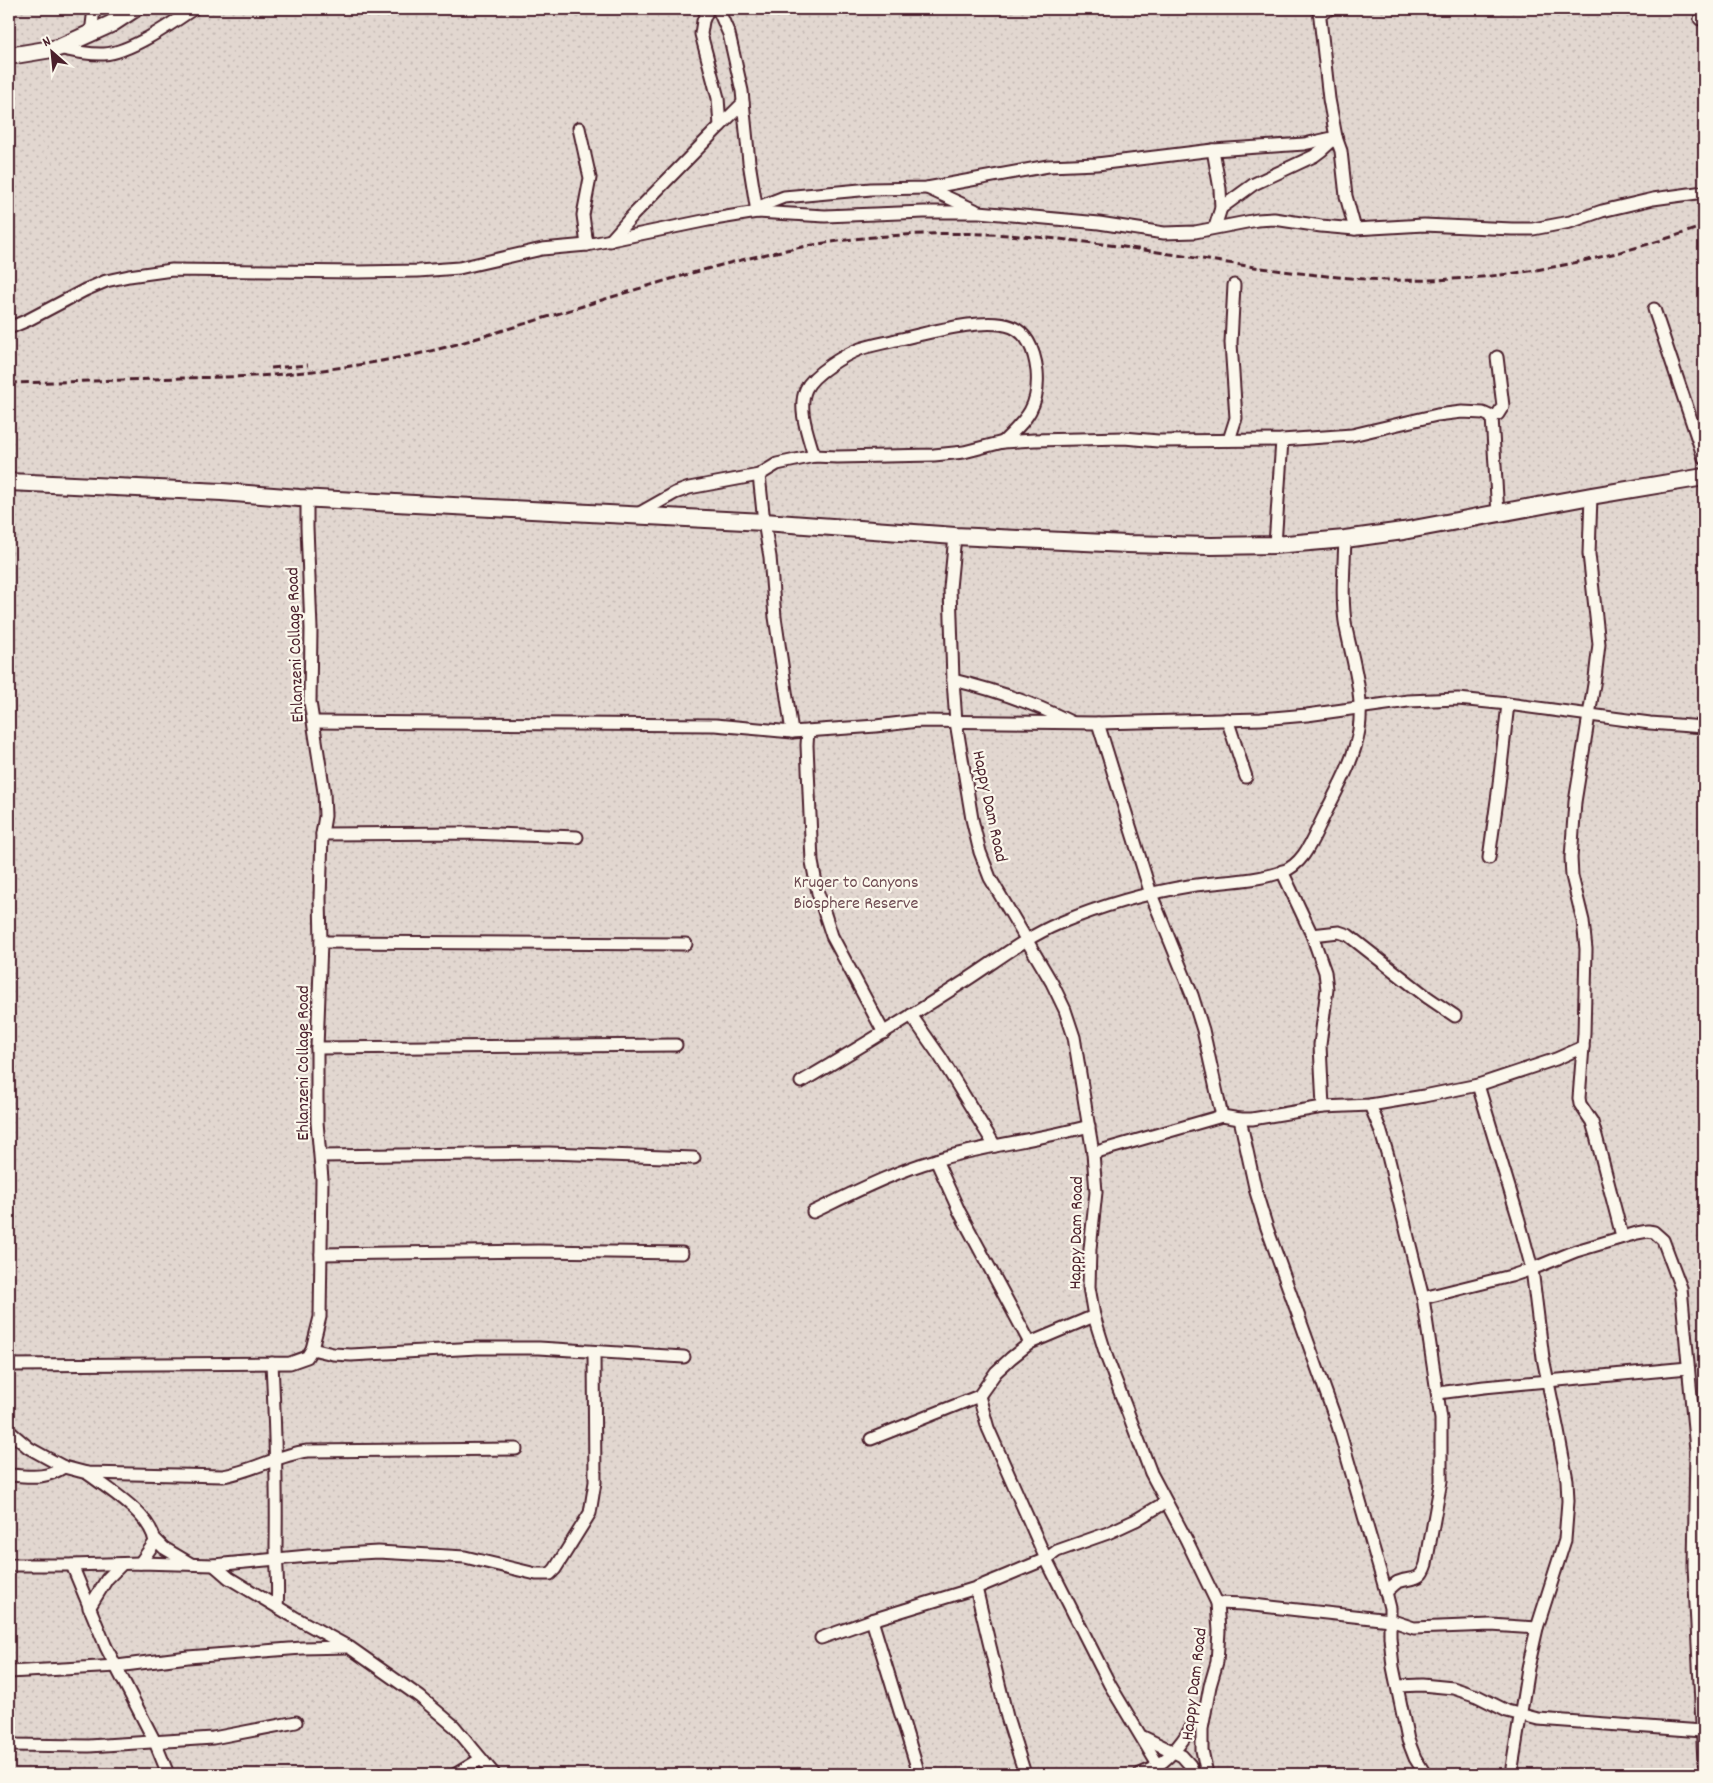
<svg xmlns="http://www.w3.org/2000/svg" width="1713" height="1783" viewBox="0 0 1713 1783" font-family="Dekko,sans-serif">
  <defs>
    <pattern id="park-dots" width="8" height="8" patternUnits="userSpaceOnUse" patternTransform="scale(1.25)"><rect width="8" height="8" fill="#e2d7d0"/><path d="M2 2h.1M6 6h.1" fill="none" stroke="#c3b8b3" stroke-width="1.8" stroke-linecap="round"/></pattern>
  </defs>
  <rect width="100%" height="100%" fill="#fbf7ec"/>
  <filter id="ink" filterUnits="userSpaceOnUse"><feTurbulence type="fractalNoise" baseFrequency=".02" numOctaves="2"/><feDisplacementMap in="SourceGraphic" scale="10" xChannelSelector="R" yChannelSelector="G"/><feConvolveMatrix kernelMatrix="1 2 1 2 8 2 1 2 1" color-interpolation-filters="sRGB"/></filter>
  <g filter="url(#ink)">
    <rect fill="url(#park-dots)" stroke="#967b7e" x="9" y="9" width="1695" height="1765"/>
    <g fill="none" stroke-linecap="round" stroke-linejoin="round">
      <defs>
        <g id="street">
          <path d="M718 9 729 34 742 91 749 162 757 212"/>
          <path d="M1319 9 1329 99 1336 137 1341 151 1346 196 1355 229"/>
          <path d="M1319 14 1330 9"/>
          <path d="M1700 19 1704 18"/>
          <path d="M91 33 94 9"/>
          <path d="M58 48C72 51 88 55 104 54 131 52 171 24 193 9"/>
          <path d="M720 126 743 103"/>
          <path d="M579 128 590 178 583 215 587 245"/>
          <path d="M1213 150 1220 189 1221 208 1215 227"/>
          <path d="M927 188 975 210"/>
          <path d="M756 208 784 197 871 189 927 188 1048 166 1097 164 1213 150 1304 144 1336 137"/>
          <path d="M1221 208 1254 184 1314 156 1322 150 1336 137"/>
          <path d="M610 241 633 215 720 126 718 98 701 34 703 21 708 9"/>
          <path d="M1654 309 1704 458"/>
          <path d="M9 328 28 320 85 290 106 281 129 276 172 270 358 272 418 271 459 268 542 249 587 245 708 220 757 212 825 216 924 212H979L1099 223 1164 233 1195 232 1257 220 1274 219 1321 226 1355 229 1424 225 1512 229H1533L1570 222 1602 211 1653 199 1704 192"/>
          <path d="M1492 417 1498 414 1503 406 1497 357"/>
          <path d="M1229 440 1236 418 1231 343 1234 285"/>
          <path d="M814 456C809 437 797 409 806 389 813 374 844 355 860 349 871 345 884 343 896 340 925 334 984 316 1012 327 1029 334 1035 355 1037 371 1040 406 1027 419 1003 442"/>
          <path d="M759 475 764 522 770 557 775 617 792 732"/>
          <path d="M1591 496 1589 554 1599 644 1595 678 1575 802 1571 858 1572 876 1583 921 1586 949 1584 1034 1579 1098 1580 1104 1592 1122 1596 1136 1622 1236"/>
          <path d="M636 515 675 493 689 488 759 475 777 464 814 456 837 457 934 455 964 452 1003 442 1034 440 1124 438 1158 441 1282 440 1352 435 1437 415 1462 412 1483 413 1492 417 1498 514"/>
          <path d="M955 536 950 588 953 680 956 722 972 819 980 852 990 878 1052 983 1065 1010 1074 1037 1093 1153 1096 1192 1090 1249 1089 1287 1094 1316 1107 1358 1151 1473 1187 1541 1217 1603 1219 1631 1217 1662 1210 1686 1202 1729V1750L1207 1774"/>
          <path d="M1275 545 1282 440"/>
          <path d="M953 680C996 690 1031 702 1071 722"/>
          <path d="M1227 719 1246 777"/>
          <path d="M314 722 715 725 792 732 876 726 918 721 1098 723 1261 719 1307 715 1408 701 1458 699 1508 704 1650 723 1704 727"/>
          <path d="M1098 723 1151 894 1192 995 1203 1030 1222 1116"/>
          <path d="M808 731 807 745 812 862 818 893 832 936 884 1033"/>
          <path d="M322 834 470 833 577 837"/>
          <path d="M1489 858 1498 793 1508 704"/>
          <path d="M1282 871 1312 935 1325 972 1327 989 1320 1045 1323 1107"/>
          <path d="M1312 935 1339 932 1348 935 1427 997 1455 1016"/>
          <path d="M321 942 686 944"/>
          <path d="M911 1015 941 1058 995 1146"/>
          <path d="M317 1048 676 1045"/>
          <path d="M801 1082C857 1049 911 1016 965 981 996 961 1026 937 1060 923 1101 906 1146 893 1189 886 1220 881 1252 882 1282 872 1304 864 1312 840 1322 820 1336 791 1354 762 1359 730 1364 695 1353 662 1346 628 1341 600 1344 568 1345 539"/>
          <path d="M1478 1085 1518 1217 1532 1269 1543 1358 1558 1431 1567 1480 1568 1501 1565 1540 1537 1628 1528 1668 1511 1774"/>
          <path d="M1370 1105 1380 1129 1388 1156 1423 1298 1441 1419V1481L1426 1564C1420 1583 1413 1576 1398 1582 1394 1584 1390 1589 1386 1592"/>
          <path d="M1240 1119 1256 1192 1267 1228 1338 1426 1386 1592 1390 1608V1637L1393 1667 1408 1740 1415 1758 1425 1774"/>
          <path d="M1093 1153 1222 1116 1240 1119H1252L1323 1107 1370 1105 1424 1096 1478 1085 1556 1059 1583 1047"/>
          <path d="M321 1156 549 1153 694 1158"/>
          <path d="M936 1160 959 1211 1030 1343"/>
          <path d="M813 1212C853 1193 893 1172 936 1160 986 1145 1038 1140 1089 1126"/>
          <path d="M321 1254 538 1251 682 1253"/>
          <path d="M1423 1298 1511 1276 1532 1269 1576 1251 1637 1233 1648 1231 1654 1232 1663 1240 1681 1288 1696 1450 1694 1566 1704 1762"/>
          <path d="M312 1349 333 1354 351 1355 477 1348H539L684 1357"/>
          <path d="M272 1363C275 1424 277 1484 276 1545 276 1565 279 1586 277 1606"/>
          <path d="M9 1365 290 1363 307 1357 312 1349 320 1317 322 1179 317 1122V1048L321 942 320 898 322 834 325 816 324 792 310 702 311 629 307 527V498"/>
          <path d="M1438 1393 1484 1387 1688 1368"/>
          <path d="M979 1396 988 1428 1046 1559 1110 1685 1158 1765"/>
          <path d="M9 1431 29 1448 49 1459 64 1467 87 1473 223 1476C253 1471 278 1455 307 1451L516 1449"/>
          <path d="M871 1439 979 1396 996 1372 1011 1358 1030 1343 1094 1316"/>
          <path d="M87 1473C108 1489 151 1514 155 1542L140 1563"/>
          <path d="M9 1475C31 1476 44 1480 64 1467"/>
          <path d="M155 1539 164 1548 191 1564"/>
          <path d="M9 1565H72L140 1563 214 1565 308 1556 378 1552 465 1557 536 1574H550L555 1569 590 1513 595 1482 594 1352"/>
          <path d="M72 1565 106 1647 155 1742 168 1774"/>
          <path d="M214 1565 229 1578 294 1617 349 1647 420 1697 454 1726 494 1774"/>
          <path d="M976 1588 1007 1717 1025 1774"/>
          <path d="M1217 1603 1244 1604 1390 1620 1414 1628 1491 1625 1537 1628"/>
          <path d="M89 1608 107 1579 122 1564"/>
          <path d="M872 1620 919 1774"/>
          <path d="M821 1638 872 1620 976 1588 1046 1559 1057 1551 1108 1533 1136 1520 1166 1502"/>
          <path d="M9 1672 117 1666 188 1657 302 1648 347 1647"/>
          <path d="M1397 1686 1422 1685 1453 1688 1477 1696 1507 1711 1538 1719 1702 1731"/>
          <path d="M1143 1737 1182 1756 1190 1765 1194 1774"/>
          <path d="M9 1745 89 1746 213 1738 296 1722"/>
          <path d="M456 1774 481 1759"/>
          <path d="M1140 1774C1146 1771 1153 1769 1158 1765 1178 1752 1191 1727 1204 1708"/>
        </g>
        <g id="secondary">
          <path d="M9 56 58 48 111 24 134 9"/>
          <path d="M9 482 222 492 299 498 764 522 955 536 1127 544 1211 546 1275 545 1345 539 1403 531 1591 496 1704 477"/>
        </g>
      </defs>
      <use href="#street" stroke="#4a1f2b" stroke-width="15"/>
      <use href="#secondary" stroke="#4a1f2b" stroke-width="20"/>
      <use href="#street" stroke="#fbf7ec" stroke-width="11"/>
      <use href="#secondary" stroke="#fbf7ec" stroke-width="16"/>
      <g stroke="#4a1f2b" stroke-width="3" stroke-dasharray="8 4" stroke-linecap="butt">
        <path d="M271 368 308 365"/>
        <path d="M9 383C66 382 124 380 182 378 219 377 257 377 294 373 337 369 380 362 422 353 453 346 484 336 514 327 633 292 750 248 874 237 923 233 972 232 1021 236 1136 243 1249 272 1365 279 1482 286 1594 265 1704 226"/>
      </g>
    </g>
  </g>
  <g text-anchor="middle" stroke-width="4.5" stroke-linejoin="round" paint-order="stroke">
    <g font-size="18" fill="#4a1f2b" stroke="#fbf7ec">
      <text transform="translate(294 645) rotate(-92)" y="6">Ehlanzeni Collage Road</text>
      <text transform="translate(991 806) rotate(78)" y="6">Happy Dam Road</text>
      <text transform="translate(302 1063) rotate(-90)" y="6">Ehlanzeni Collage Road</text>
      <text transform="translate(1075 1233) rotate(-89)" y="6">Happy Dam Road</text>
      <text transform="translate(1193 1684) rotate(-83)" y="6">Happy Dam Road</text>
    </g>
    <g font-size="18" fill="#704d54" stroke="#fbf7ec">
      <text x="856" y="887">Kruger to Canyons<tspan x="856" dy="21">Biosphere Reserve</tspan></text>
    </g>
  </g>
  <rect width="1713" height="1783" fill="none" stroke="#fbf7ec" stroke-width="30"/>
  <rect x="15" y="15" width="1683" height="1753" fill="none" stroke="#4a1f2b" stroke-width="2" filter="url(#ink)"/>
  <g transform="translate(52 52) rotate(333)" stroke="#fbf7ec" stroke-width="4" paint-order="stroke">
  <path d="M0-4L9 19L0 12L-9 19Z" fill="#4a1f2b"/>
  <text y="-8" font-size="14" font-weight="bold" text-anchor="middle" fill="#4a1f2b">N</text>
  </g>
</svg>
